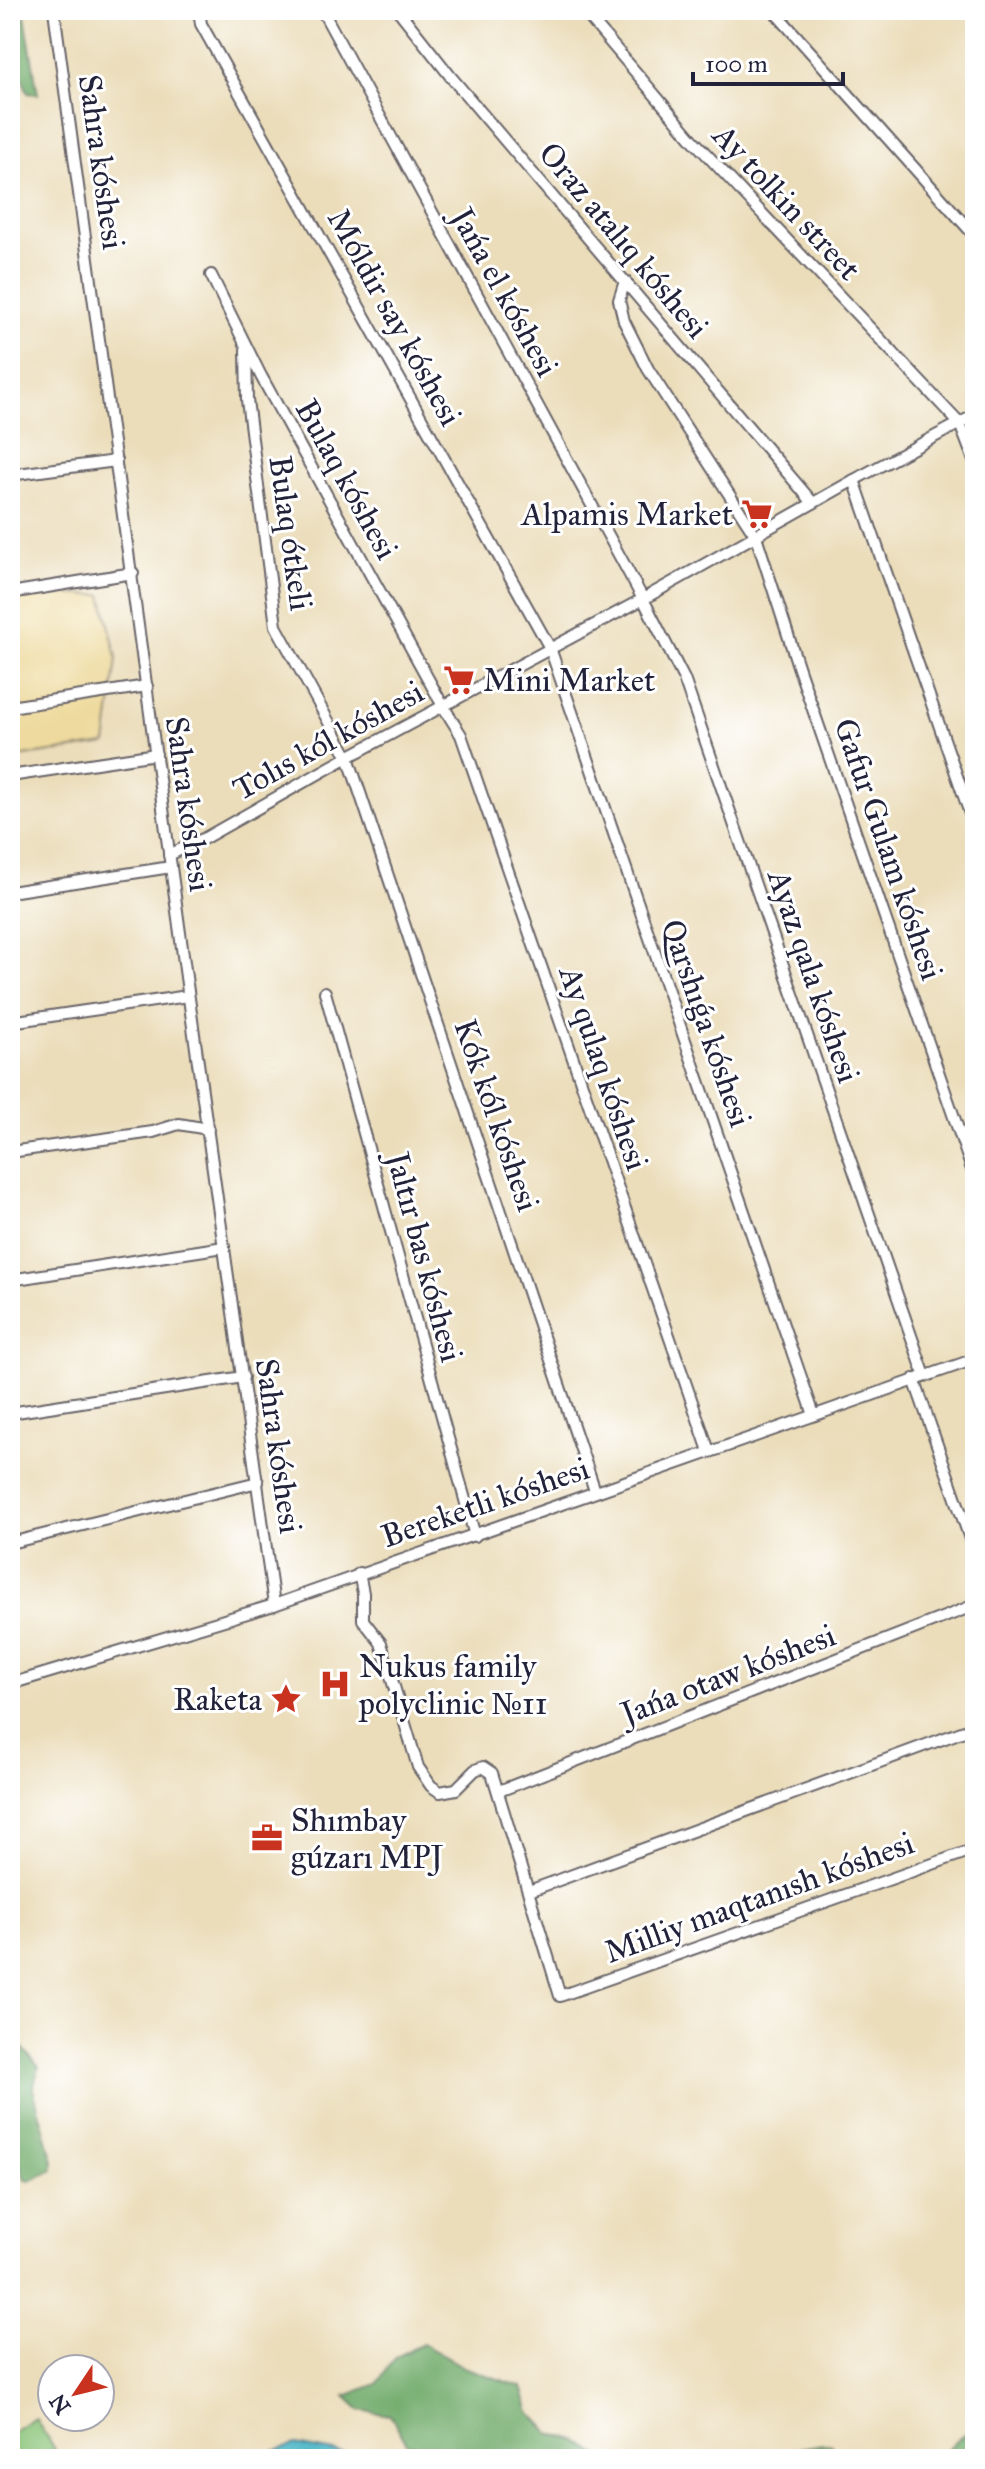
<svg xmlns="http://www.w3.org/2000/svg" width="985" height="2469" viewBox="0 0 985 2469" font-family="'IM FELL Great Primer',serif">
  <rect width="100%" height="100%" fill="#fff"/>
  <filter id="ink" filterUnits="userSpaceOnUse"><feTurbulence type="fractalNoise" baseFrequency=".0125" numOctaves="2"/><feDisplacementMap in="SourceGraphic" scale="16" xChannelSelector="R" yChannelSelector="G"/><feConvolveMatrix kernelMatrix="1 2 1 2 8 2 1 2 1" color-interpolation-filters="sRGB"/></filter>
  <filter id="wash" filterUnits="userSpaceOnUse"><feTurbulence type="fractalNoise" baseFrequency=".006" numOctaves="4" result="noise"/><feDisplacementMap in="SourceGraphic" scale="32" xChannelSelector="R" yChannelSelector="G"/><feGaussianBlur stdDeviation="1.8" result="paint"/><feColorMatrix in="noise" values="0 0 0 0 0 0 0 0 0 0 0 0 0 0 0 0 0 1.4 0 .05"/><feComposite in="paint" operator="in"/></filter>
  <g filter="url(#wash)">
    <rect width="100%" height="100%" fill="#ebddba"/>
    <path fill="#8bc479" stroke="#56735a" stroke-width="2" d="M35 2418 60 2459H17L10 2448V2434Z"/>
    <g fill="#70aa69" stroke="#496652" stroke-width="2">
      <path d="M11 10H24L38 94 28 93 21 75 16 71 14 63 19 59 10 34 14 20Z"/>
      <path d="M10 2017 17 2041 39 2067 33 2089 53 2161V2170L30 2181 25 2180 10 2132Z"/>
      <path d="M423 2344 466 2368 522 2387 530 2412 550 2433 578 2441 604 2459H476L408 2444 390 2415 360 2410 345 2396 377 2384 396 2357Z"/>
      <path d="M975 2425V2459H935Z"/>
      <path d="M823 2444 832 2445 837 2459H776L800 2448Z"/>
    </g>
    <path fill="#eeda9e" stroke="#887e6c" stroke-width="2" d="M10 595H102L117 658 106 744 10 758Z"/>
    <path fill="#4ab5c6" stroke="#366c80" stroke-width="2" d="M296 2445 371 2459H243Z"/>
  </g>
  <g filter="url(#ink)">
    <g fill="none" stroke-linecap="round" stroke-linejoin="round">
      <defs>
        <g id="street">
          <path d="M54 10 186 977 274 1605"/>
          <path d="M199 10 201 24 550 648 814 1415"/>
          <path d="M322 10 643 599 684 679 925 1376"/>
          <path d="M398 10 451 77 813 503"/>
          <path d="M583 10 693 140 960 424 975 463"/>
          <path d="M773 10 975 236"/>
          <path d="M211 275 261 376 443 706 461 735 709 1451"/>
          <path d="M625 281 619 300 624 321 648 369 756 536 799 669 975 1178"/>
          <path d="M246 350 247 400 276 626 348 757 595 1491"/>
          <path d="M10 475 116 461"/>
          <path d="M854 480 975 828"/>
          <path d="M10 593 133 573"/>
          <path d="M10 707 147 686"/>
          <path d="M10 776 156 754"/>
          <path d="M169 855 205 838 348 757 643 599 854 480 975 415"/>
          <path d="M10 892 171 867"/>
          <path d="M325 992 475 1536"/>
          <path d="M10 1022 188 996"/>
          <path d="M10 1152 153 1132 179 1124 208 1129"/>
          <path d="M10 1280 224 1247"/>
          <path d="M914 1379 975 1553"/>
          <path d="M10 1413 243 1377"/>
          <path d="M10 1543 258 1482"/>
          <path d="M359 1573 363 1593V1620L381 1643 418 1767 431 1786 440 1792 456 1789 475 1770 483 1767 492 1773 560 1996 975 1849"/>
          <path d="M10 1684 274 1605 975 1359"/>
          <path d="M499 1791 975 1605"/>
          <path d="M529 1891 975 1727"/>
        </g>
      </defs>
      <use href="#street" stroke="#686367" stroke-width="14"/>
      <use href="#street" stroke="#fff" stroke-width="10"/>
    </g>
  </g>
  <defs>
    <symbol id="supermarket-bare" viewBox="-9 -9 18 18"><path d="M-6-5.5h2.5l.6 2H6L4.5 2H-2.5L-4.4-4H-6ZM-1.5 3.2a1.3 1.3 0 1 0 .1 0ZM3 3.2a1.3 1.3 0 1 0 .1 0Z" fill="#c8321e" stroke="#fff" stroke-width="2.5" paint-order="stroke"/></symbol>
    <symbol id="hospital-bare" viewBox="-9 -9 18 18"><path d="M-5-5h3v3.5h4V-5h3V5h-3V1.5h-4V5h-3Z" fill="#c8321e" stroke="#fff" stroke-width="2.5" paint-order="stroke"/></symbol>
    <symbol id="sight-bare" viewBox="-9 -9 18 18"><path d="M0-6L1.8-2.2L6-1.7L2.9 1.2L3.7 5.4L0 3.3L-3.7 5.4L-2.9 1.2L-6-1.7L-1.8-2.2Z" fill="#c8321e" stroke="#fff" stroke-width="2.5" paint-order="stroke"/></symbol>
    <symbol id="office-bare" viewBox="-9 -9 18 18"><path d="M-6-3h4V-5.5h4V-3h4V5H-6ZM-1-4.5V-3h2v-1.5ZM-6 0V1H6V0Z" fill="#c8321e" stroke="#fff" stroke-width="2.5" paint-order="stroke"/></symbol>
  </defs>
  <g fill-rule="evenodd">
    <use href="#supermarket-bare" x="735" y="492" width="44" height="44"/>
    <use href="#supermarket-bare" x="437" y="658" width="44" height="44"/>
    <use href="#hospital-bare" x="313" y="1662" width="44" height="44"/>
    <use href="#sight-bare" x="264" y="1677" width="44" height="44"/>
    <use href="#office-bare" x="245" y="1816" width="44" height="44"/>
  </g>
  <g text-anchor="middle" stroke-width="6" stroke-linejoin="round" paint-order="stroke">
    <g font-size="32" fill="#22223b" stroke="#fff">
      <text transform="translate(102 162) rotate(82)" y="11">Sahra kóshesi</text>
      <text transform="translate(787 202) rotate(47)" y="11">Ay tolkin street</text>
      <text transform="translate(624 240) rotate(50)" y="11">Oraz atalıq kóshesi</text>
      <text transform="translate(505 292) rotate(61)" y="11">Jańa el kóshesi</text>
      <text transform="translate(395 317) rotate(61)" y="11">Móldir say kóshesi</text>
      <text transform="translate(347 479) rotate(61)" y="11">Bulaq kóshesi</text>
      <text transform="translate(291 533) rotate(82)" y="11">Bulaq ótkeli</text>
      <text transform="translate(328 740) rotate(-29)" y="11">Tolıs kól kóshesi</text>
      <text transform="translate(189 804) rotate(82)" y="11">Sahra kóshesi</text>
      <text transform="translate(889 849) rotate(71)" y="11">Gafur Gulam kóshesi</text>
      <text transform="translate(814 976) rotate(71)" y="11">Ayaz qala kóshesi</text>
      <text transform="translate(707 1023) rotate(71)" y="11">Qarshıǵa kóshesi</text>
      <text transform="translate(604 1068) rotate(71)" y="11">Ay qulaq kóshesi</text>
      <text transform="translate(497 1115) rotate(71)" y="11">Kók kól kóshesi</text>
      <text transform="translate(425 1257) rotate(75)" y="11">Jaltır bas kóshesi</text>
      <text transform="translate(279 1446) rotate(82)" y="11">Sahra kóshesi</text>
      <text transform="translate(485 1502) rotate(-19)" y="11">Bereketli kóshesi</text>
      <text transform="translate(728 1674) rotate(-21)" y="11">Jańa otaw kóshesi</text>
      <text transform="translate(759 1897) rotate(-20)" y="11">Milliy maqtanısh kóshesi</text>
    </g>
    <g font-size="32" fill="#22223b" stroke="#fff" text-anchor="start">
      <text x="733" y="525" text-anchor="end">Alpamis Market</text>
      <text x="483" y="691">Mini Market</text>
      <text x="359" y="1677">Nukus family<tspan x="359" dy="37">polyclinic №11</tspan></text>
      <text x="262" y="1710" text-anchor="end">Raketa</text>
      <text x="291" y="1831">Shımbay<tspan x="291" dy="37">gúzarı MPJ</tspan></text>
    </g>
  </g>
  <rect width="985" height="2469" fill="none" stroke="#fff" stroke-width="40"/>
  <g transform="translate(76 2393) rotate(235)"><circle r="38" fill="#ffffff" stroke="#a7a7b1" stroke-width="2"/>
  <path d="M0-6L14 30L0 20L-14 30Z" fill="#c8321e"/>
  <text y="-12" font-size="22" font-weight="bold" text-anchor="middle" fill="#22223b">N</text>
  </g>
  <path d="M693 72v12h150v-12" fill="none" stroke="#22223b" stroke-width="4"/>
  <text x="705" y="72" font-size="24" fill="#22223b" stroke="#ffffff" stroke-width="6" paint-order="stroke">100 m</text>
</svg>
